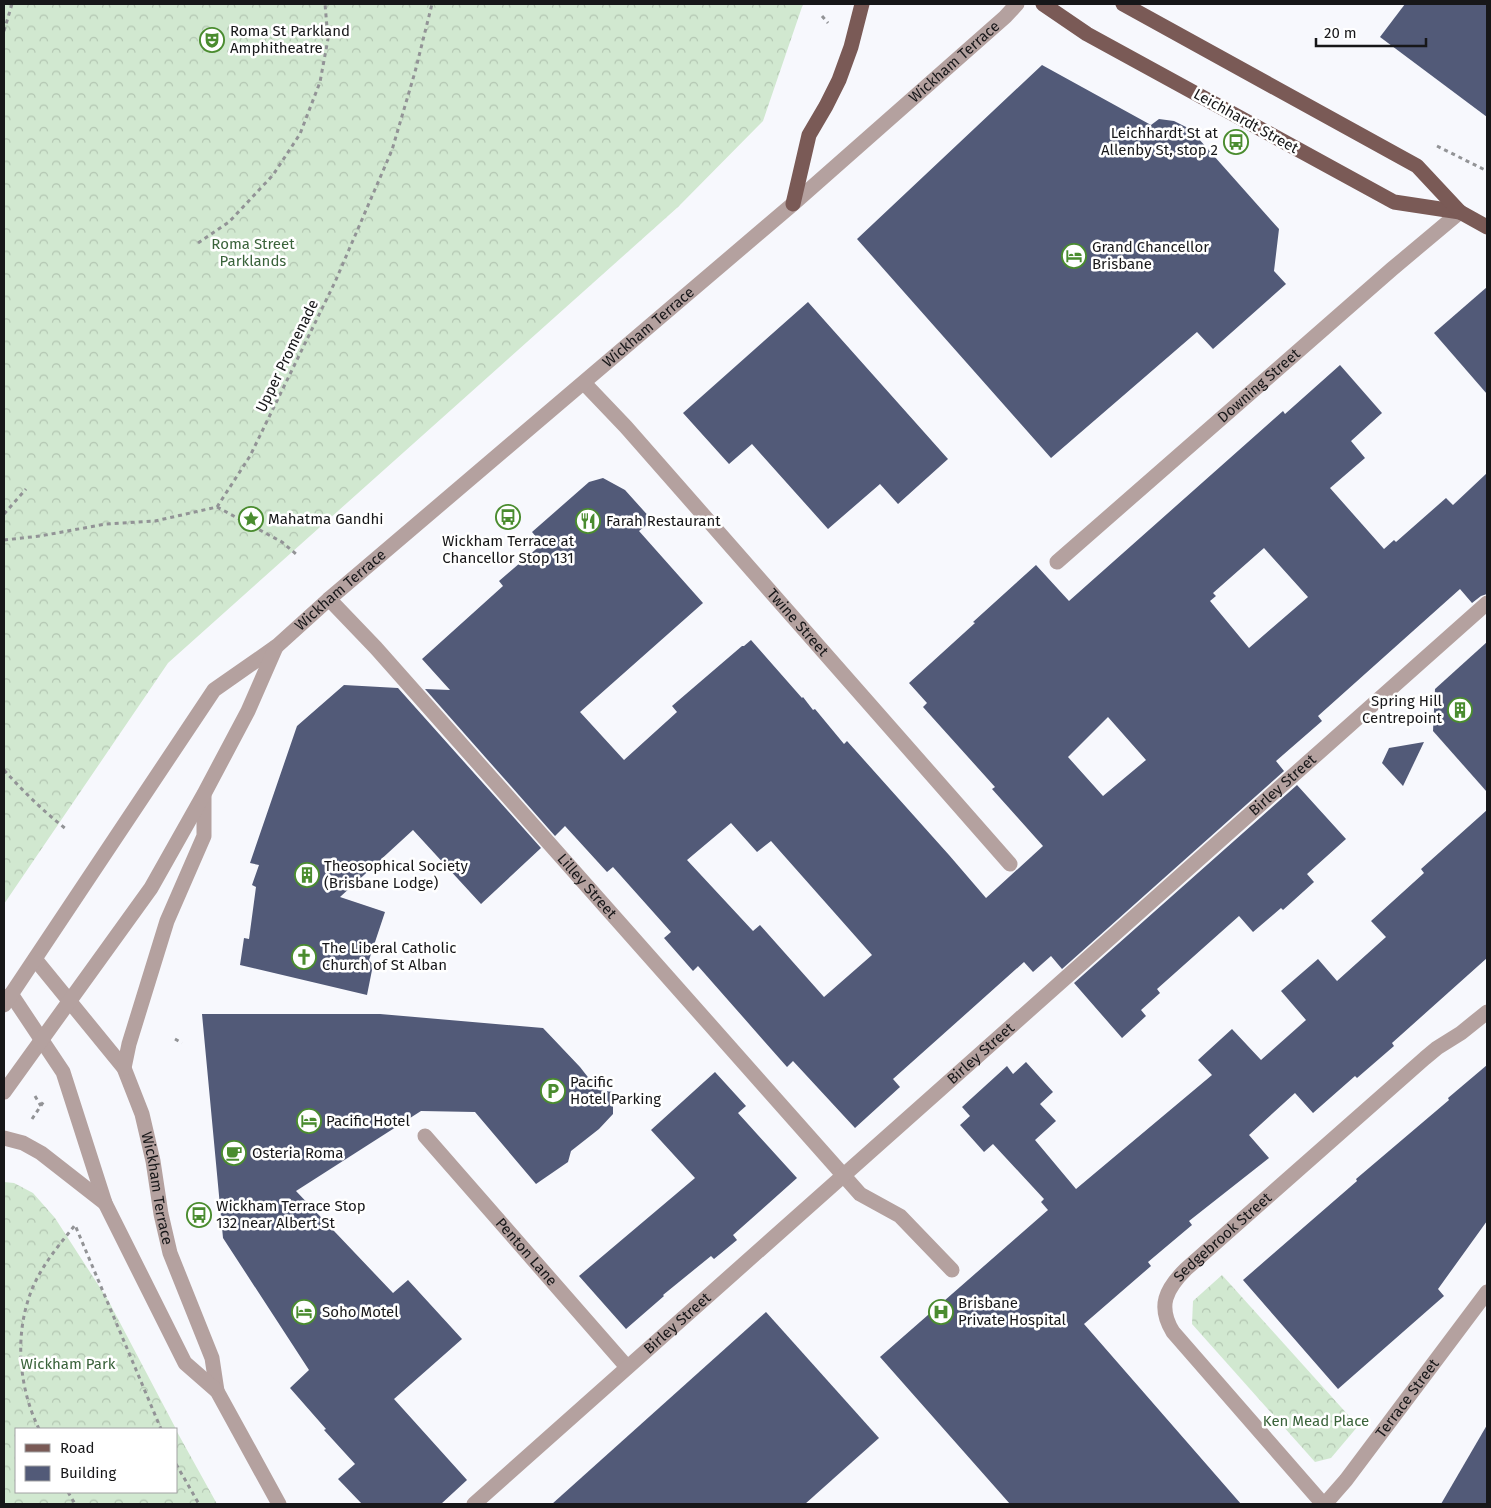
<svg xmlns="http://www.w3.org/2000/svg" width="1491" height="1508" viewBox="0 0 1491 1508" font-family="'Fira Sans',sans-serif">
  <defs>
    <pattern id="forest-crowns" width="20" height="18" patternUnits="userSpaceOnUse" patternTransform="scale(1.25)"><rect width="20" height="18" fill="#d1e8d0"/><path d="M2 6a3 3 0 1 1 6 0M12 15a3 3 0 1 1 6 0" fill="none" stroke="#b3c6b2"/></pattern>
  </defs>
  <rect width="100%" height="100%" fill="#f7f8fd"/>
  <g fill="url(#forest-crowns)">
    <path d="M4 4H803L763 121 678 207 168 663 4 904Z"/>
    <path d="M4 1182 14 1183 33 1193 55 1218 108 1300 176 1429H16V1492H176V1430L217 1504H4Z"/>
    <path d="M1222 1275 1358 1426 1331 1458 1315 1462 1192 1324 1193 1301Z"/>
  </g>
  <g fill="#525a78" fill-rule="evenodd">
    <path d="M1405 4H1487V117L1380 37Z"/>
    <path d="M1042 65 1151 125 1159 119 1174 121 1190 129 1279 229 1274 271 1286 284 1213 349 1197 332 1051 458 857 239Z"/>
    <path d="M1487 287V394L1434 333Z"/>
    <path d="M808 302 948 459 898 504 880 484 828 529 752 444 729 464 683 413Z"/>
    <path d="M1340 365 1382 413 1351 441 1365 458 1330 488 1384 549 1394 540 1396 542 1446 498 1453 505 1487 473V594L1481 596 1472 603 1460 589 1318 716 1322 721 1276 761 1284 771 1062 969 1051 956 1033 972 1024 962 893 1079 900 1087 855 1128 793 1061 787 1067 698 966 693 971 664 938 671 932 613 867 607 872 565 826 555 836 425 689 450 690 422 659 503 586 499 581 542 544 532 532 589 482 603 478 625 490 652 520 639 531 703 603 580 712 624 760 677 712 672 706 742 646H744L751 640 802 698 803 697 813 710 815 709 844 744 847 741 949 855 986 898 1043 846 992 789 995 787 923 707 927 703 909 683 975 623 973 622 1036 565 1069 601 1283 411 1285 414ZM1264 548 1308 597 1249 648 1210 601 1216 596 1213 593ZM1108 717 1146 760 1103 796 1068 757ZM731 823 757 852 771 841 872 955 824 997 760 925 753 931 687 860Z"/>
    <path d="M1487 642V792L1433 731 1435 689Z"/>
    <path d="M344 685 398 688 541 848 481 904 413 830 340 897 385 912 369 960 373 965 367 995 240 965 244 938 249 939 256 887 252 885 259 865 250 863 297 726Z"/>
    <path d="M1424 742 1403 786 1382 763 1389 748Z"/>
    <path d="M1297 785 1346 839 1307 874 1314 882 1283 910 1281 908 1253 932 1239 916 1157 989 1160 993 1141 1010 1146 1016 1122 1038 1074 983Z"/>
    <path d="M1487 810V958L1392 1043 1394 1046 1357 1078 1355 1076 1313 1113 1295 1093 1249 1135 1269 1158 1189 1221 1192 1225 1148 1262 1151 1266 1084 1324 1241 1504H1010L880 1357 1048 1210 1041 1202 1044 1199 993 1144 984 1152 960 1125 970 1116 962 1107 1007 1066 1013 1074 1026 1062 1053 1092 1040 1104 1056 1121 1035 1140 1076 1189 1212 1075 1198 1060 1232 1029 1261 1060 1306 1020 1281 991 1318 959 1337 981 1386 937 1371 921 1424 873 1421 869Z"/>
    <path d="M202 1014H380L543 1028 580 1067 598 1090 613 1092V1114L599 1129 571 1151 568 1162 536 1184 475 1112 421 1111 296 1191 393 1293 408 1280 462 1339 394 1399 467 1480 441 1504H362L338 1479 355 1464 324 1430 326 1429 290 1388 309 1370 223 1238Z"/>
    <path d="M1487 1065V1221L1438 1289 1444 1296 1338 1389 1243 1280 1357 1181 1356 1179 1449 1100 1448 1098Z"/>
    <path d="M715 1072 746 1106 738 1113 797 1178 733 1235 737 1240 714 1259 711 1256 663 1295 664 1296 626 1329 579 1276 695 1178 651 1130Z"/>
    <path d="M766 1312 879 1438 805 1504H552Z"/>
    <path d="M1487 1425V1504H1441Z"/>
  </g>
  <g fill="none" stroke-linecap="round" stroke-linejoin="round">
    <g stroke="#929396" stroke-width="3" stroke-dasharray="4 4" stroke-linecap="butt">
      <path d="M822 16 828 23"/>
      <path d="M4 31 12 4"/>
      <path d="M1437 146 1487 171"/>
      <path d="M198 243 229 222 273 175 300 134 320 82 328 39 325 4"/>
      <path d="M217 507 282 542 296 554"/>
      <path d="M4 514 26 489"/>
      <path d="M4 540 40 536 106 524 155 521 217 507 250 456 335 282 392 150 415 72 432 4"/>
      <path d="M4 770C23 791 43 811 66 829"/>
      <path d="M175 1039 182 1043"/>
      <path d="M35 1096 41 1106"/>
      <path d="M32 1119 44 1101"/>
      <path d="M39 1429C15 1380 13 1315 43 1268 52 1253 64 1239 75 1225L161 1429"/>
      <path d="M176 1464 199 1504"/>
      <path d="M68 1492 75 1504"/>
    </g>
    <g stroke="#b4a19f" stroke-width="15">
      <path id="s1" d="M584 383 626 427 1010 864"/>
      <path id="s2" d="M1057 562 1392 269 1460 212"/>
      <path id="s3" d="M329 599 376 648 860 1194 900 1216 952 1270"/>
      <path id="s4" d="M35 959 124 1068 142 1114 153 1161 161 1214 170 1253 212 1358 217 1391"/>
      <path d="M11 994 63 1072 105 1203 185 1363 217 1391 279 1504"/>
      <path id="s5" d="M4 1005 214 690 277 646 329 599 793 204 1005 17 1017 4"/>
      <path d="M124 1068 129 1044 167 921 204 836V796"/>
      <path d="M4 1092 151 888 204 794 248 711 276 647"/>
      <path id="s6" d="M425 1136 627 1367"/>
      <path d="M4 1138 23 1143 41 1153 105 1203"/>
      <path id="s7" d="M474 1504 1487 603"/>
      <path id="s8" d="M1323 1504 1173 1332C1157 1306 1166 1289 1186 1269L1425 1058 1437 1048 1461 1033 1487 1012"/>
      <path id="s9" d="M1325 1504 1346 1480 1487 1292"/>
    </g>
    <g stroke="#7a5a56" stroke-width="15">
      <path d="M1043 4 1087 34 1394 202 1460 212"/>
      <path d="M1123 4 1417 166 1460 212 1487 227"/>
      <path d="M793 204 809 135 826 106 839 80 851 47 862 4"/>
    </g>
  </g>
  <defs>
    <symbol id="theatre-ring" viewBox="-11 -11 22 22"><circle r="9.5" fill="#fff" stroke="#4a8c2f" stroke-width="1.5"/><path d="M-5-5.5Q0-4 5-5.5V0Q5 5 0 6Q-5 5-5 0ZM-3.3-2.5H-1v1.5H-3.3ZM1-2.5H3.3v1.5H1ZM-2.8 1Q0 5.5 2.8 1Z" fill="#4a8c2f"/></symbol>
    <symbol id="bus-ring" viewBox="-11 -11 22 22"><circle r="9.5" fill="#fff" stroke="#4a8c2f" stroke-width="1.5"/><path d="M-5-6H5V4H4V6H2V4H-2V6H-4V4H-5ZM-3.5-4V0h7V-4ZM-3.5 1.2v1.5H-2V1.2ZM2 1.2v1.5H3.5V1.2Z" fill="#4a8c2f"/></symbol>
    <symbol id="hotel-ring" viewBox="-11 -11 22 22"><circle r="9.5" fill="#fff" stroke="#4a8c2f" stroke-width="1.5"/><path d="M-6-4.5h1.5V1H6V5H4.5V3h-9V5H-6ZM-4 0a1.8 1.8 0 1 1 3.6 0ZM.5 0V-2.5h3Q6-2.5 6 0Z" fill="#4a8c2f"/></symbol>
    <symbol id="sight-ring" viewBox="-11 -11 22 22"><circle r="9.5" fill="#fff" stroke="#4a8c2f" stroke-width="1.5"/><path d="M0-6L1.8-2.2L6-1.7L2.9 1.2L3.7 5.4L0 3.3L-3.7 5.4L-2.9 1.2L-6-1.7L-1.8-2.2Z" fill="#4a8c2f"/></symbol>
    <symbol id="restaurant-ring" viewBox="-11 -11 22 22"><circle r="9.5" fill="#fff" stroke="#4a8c2f" stroke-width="1.5"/><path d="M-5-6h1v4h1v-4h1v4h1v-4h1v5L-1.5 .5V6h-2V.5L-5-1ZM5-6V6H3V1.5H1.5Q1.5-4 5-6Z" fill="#4a8c2f"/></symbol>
    <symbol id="building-ring" viewBox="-11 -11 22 22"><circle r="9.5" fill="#fff" stroke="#4a8c2f" stroke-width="1.5"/><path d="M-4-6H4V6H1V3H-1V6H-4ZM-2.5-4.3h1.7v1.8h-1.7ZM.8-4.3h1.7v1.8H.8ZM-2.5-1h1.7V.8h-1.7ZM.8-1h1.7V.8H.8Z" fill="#4a8c2f"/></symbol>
    <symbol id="church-ring" viewBox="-11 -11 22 22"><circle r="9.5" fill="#fff" stroke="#4a8c2f" stroke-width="1.5"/><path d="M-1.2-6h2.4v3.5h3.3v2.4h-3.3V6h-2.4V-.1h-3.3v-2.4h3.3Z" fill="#4a8c2f"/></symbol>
    <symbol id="parking-ring" viewBox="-11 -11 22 22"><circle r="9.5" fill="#fff" stroke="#4a8c2f" stroke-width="1.5"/><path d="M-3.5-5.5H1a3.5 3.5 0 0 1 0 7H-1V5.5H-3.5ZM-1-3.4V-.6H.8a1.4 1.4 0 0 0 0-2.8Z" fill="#4a8c2f"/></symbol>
    <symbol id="cafe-ring" viewBox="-11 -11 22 22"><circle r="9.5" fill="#fff" stroke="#4a8c2f" stroke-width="1.5"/><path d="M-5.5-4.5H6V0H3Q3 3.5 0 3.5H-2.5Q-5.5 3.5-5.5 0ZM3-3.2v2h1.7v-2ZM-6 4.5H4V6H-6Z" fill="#4a8c2f"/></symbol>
    <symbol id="hospital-ring" viewBox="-11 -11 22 22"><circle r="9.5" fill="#fff" stroke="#4a8c2f" stroke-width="1.5"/><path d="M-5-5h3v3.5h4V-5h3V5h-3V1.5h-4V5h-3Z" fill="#4a8c2f"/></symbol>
  </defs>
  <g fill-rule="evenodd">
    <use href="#theatre-ring" x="198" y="26" width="28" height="28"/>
    <use href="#bus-ring" x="1222" y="128" width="28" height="28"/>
    <use href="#hotel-ring" x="1060" y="242" width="28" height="28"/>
    <use href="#bus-ring" x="494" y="503" width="28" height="28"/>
    <use href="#sight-ring" x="237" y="505" width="28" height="28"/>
    <use href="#restaurant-ring" x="574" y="507" width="28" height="28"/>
    <use href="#building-ring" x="1446" y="696" width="28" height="28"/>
    <use href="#building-ring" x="293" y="861" width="28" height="28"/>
    <use href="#church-ring" x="290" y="943" width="28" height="28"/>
    <use href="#parking-ring" x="539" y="1077" width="28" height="28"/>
    <use href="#hotel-ring" x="295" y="1107" width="28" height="28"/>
    <use href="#cafe-ring" x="220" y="1139" width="28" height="28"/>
    <use href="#bus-ring" x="185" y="1201" width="28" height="28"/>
    <use href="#hotel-ring" x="290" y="1298" width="28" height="28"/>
    <use href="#hospital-ring" x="927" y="1298" width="28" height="28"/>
  </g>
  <g text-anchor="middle" stroke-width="5" stroke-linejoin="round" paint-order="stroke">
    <g font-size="15" fill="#171719" stroke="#fff" text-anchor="start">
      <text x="230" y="36">Roma St Parkland<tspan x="230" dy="17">Amphitheatre</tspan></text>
      <text x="1218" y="138" text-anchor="end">Leichhardt St at<tspan x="1218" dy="17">Allenby St, stop 2</tspan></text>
      <text x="1092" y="252">Grand Chancellor<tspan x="1092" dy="17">Brisbane</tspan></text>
      <text x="268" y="524">Mahatma Gandhi</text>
      <text x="606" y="526">Farah Restaurant</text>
      <text x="508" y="546" text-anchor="middle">Wickham Terrace at<tspan x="508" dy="17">Chancellor Stop 131</tspan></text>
      <text x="1442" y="706" text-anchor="end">Spring Hill<tspan x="1442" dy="17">Centrepoint</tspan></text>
      <text x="324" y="871">Theosophical Society<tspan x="324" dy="17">(Brisbane Lodge)</tspan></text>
      <text x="322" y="953">The Liberal Catholic<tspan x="322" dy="17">Church of St Alban</tspan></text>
      <text x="570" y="1087">Pacific<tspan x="570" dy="17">Hotel Parking</tspan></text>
      <text x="326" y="1126">Pacific Hotel</text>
      <text x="252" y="1158">Osteria Roma</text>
      <text x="216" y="1211">Wickham Terrace Stop<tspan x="216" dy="17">132 near Albert St</tspan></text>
      <text x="958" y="1308">Brisbane<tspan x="958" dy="17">Private Hospital</tspan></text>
      <text x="322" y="1317">Soho Motel</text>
    </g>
    <g font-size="15" fill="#171719" stroke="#fff">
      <text dy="5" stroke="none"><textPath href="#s5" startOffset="1350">Wickham Terrace</textPath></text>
      <text transform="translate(1246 121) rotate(29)" y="5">Leichhardt Street</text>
      <text dy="5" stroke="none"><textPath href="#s5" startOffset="945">Wickham Terrace</textPath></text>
      <text transform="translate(287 356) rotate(-64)" y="5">Upper Promenade</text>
      <text dy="5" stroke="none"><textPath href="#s2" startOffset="268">Downing Street</textPath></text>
      <text dy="5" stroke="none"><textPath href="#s5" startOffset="540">Wickham Terrace</textPath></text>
      <text dy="5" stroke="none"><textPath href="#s1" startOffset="321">Twine Street</textPath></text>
      <text dy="5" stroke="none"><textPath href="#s7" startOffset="1082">Birley Street</textPath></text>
      <text dy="5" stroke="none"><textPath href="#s3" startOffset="386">Lilley Street</textPath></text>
      <text dy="5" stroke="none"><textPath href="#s7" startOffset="678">Birley Street</textPath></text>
      <text dy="5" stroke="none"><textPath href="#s4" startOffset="266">Wickham Terrace</textPath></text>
      <text dy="5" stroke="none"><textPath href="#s8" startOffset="348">Sedgebrook Street</textPath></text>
      <text dy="5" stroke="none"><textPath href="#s6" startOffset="154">Penton Lane</textPath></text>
      <text dy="5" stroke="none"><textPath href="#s7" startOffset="272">Birley Street</textPath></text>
      <text dy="5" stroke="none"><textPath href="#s9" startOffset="134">Terrace Street</textPath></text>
    </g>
    <g font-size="15" fill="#3a633b" stroke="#fff">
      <text x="253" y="249">Roma Street<tspan x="253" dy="17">Parklands</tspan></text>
      <text x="68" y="1369">Wickham Park</text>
      <text x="1316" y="1426">Ken Mead Place</text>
    </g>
  </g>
  <rect width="1491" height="1508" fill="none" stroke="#171719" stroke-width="10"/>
  <rect x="15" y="1428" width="162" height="65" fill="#ffffff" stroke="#a2a2a3"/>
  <rect x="25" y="1444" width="25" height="8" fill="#7a5a56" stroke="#a2a2a3"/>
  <text x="60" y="1453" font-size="15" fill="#171719">Road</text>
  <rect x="25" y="1466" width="25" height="15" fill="#525a78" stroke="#a2a2a3"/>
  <text x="60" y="1478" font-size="15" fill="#171719">Building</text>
  <path d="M1316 38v8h110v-8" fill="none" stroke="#171719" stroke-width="2.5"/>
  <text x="1324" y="38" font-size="15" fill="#171719" stroke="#ffffff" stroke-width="4" paint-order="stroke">20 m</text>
</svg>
